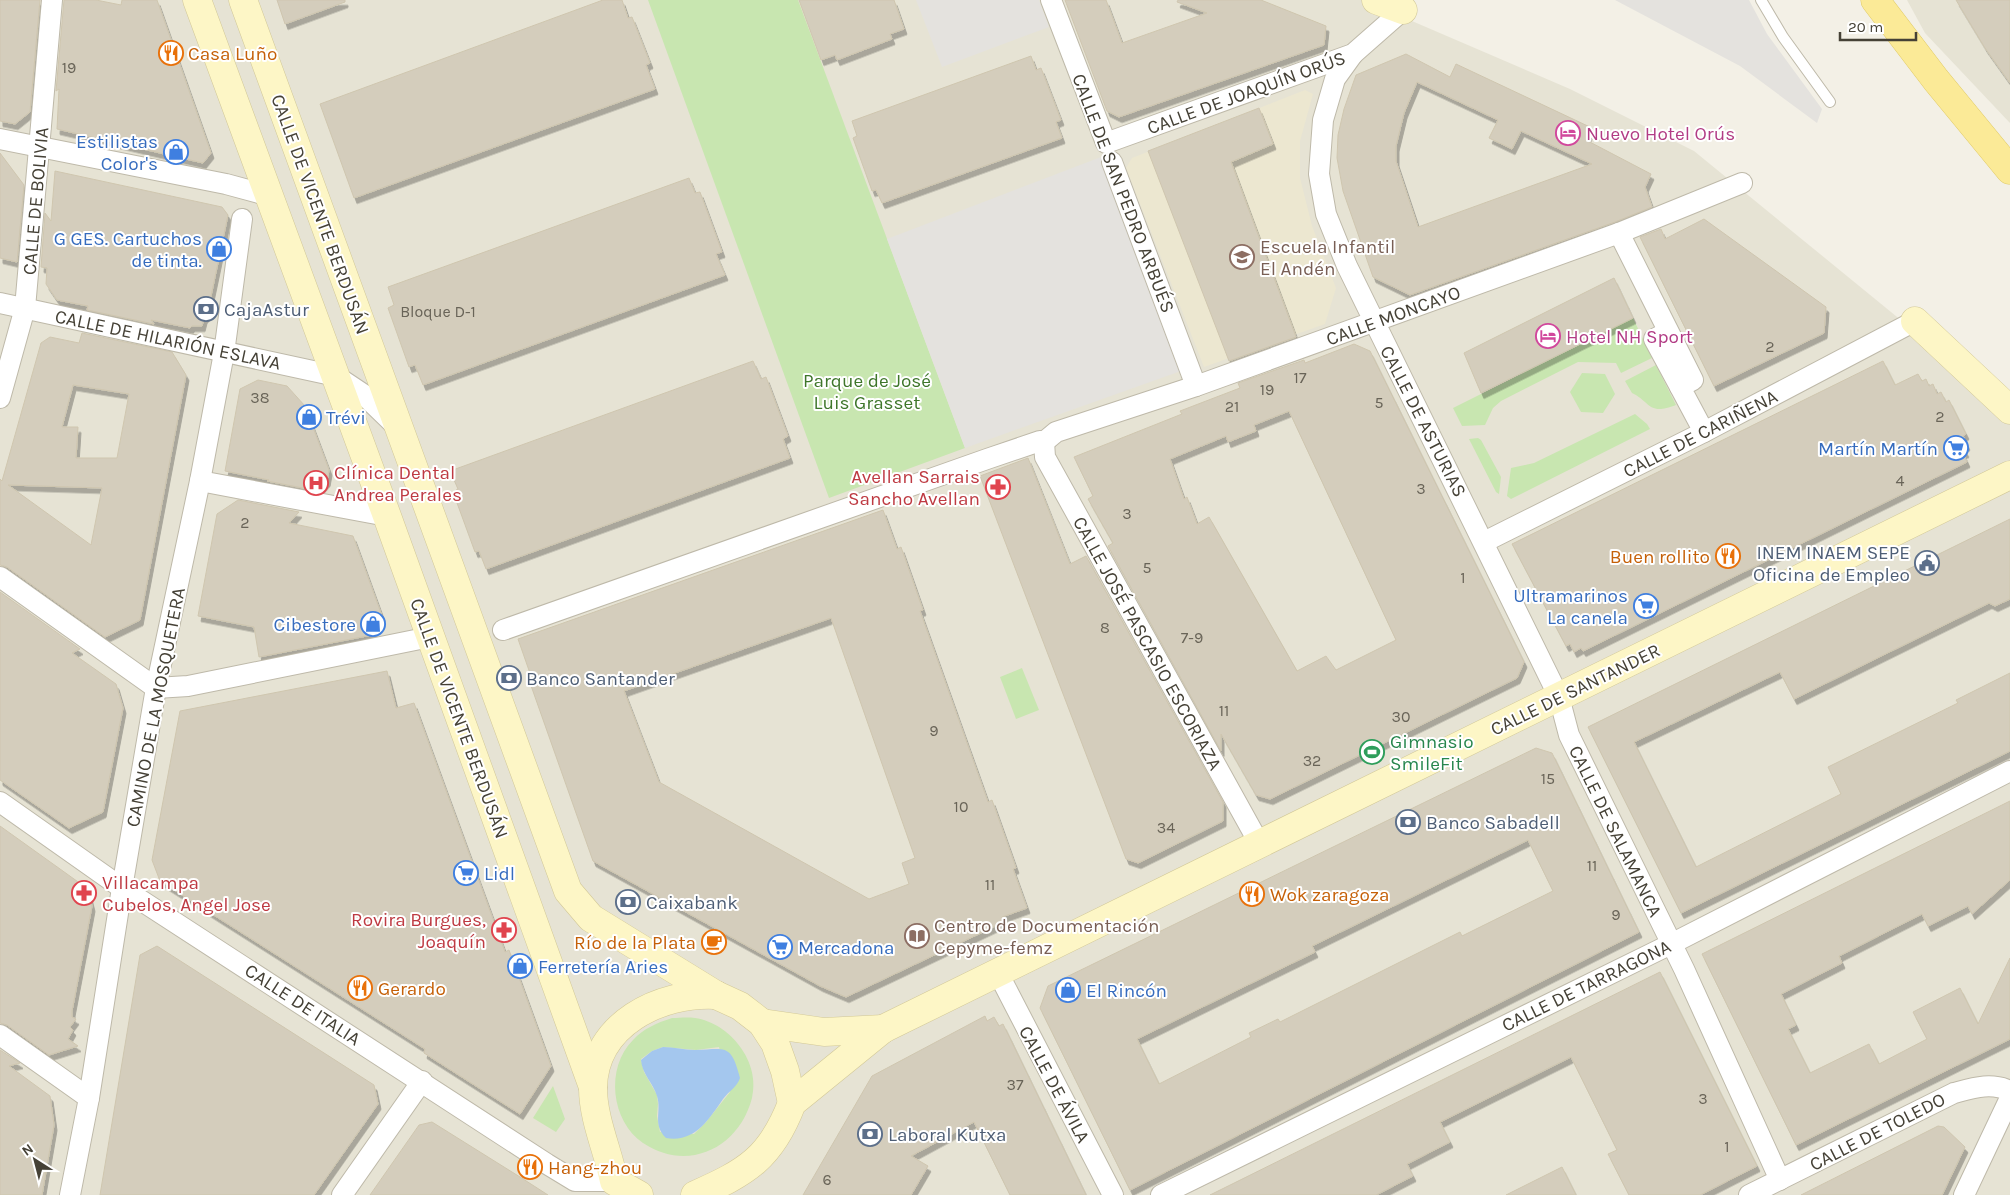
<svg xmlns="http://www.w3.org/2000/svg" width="2010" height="1195" viewBox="0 0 2010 1195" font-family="Karla,sans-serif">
  <defs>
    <filter id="shadow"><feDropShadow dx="3" dy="5.5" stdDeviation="0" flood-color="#0004"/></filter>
  </defs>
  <rect width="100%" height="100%" fill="#f3f0e6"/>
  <g fill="#e6e3d4">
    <path d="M0 0H1363L1570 89 1694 151 1913 330 2010 416V1195H0Z"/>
    <path d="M1907 0H2010V123L1925 33Z"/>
  </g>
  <path fill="#ece7d0" d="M1305 90 1313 94 1300 141V178L1312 226 1336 288 1325 324 1204 367 1126 168 1132 158Z"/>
  <g fill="#c8e6b0" fill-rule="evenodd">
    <path d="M648 0H798L965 448 829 498Z"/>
    <path d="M1633 318 1652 358 1621 373 1616 363 1578 362 1501 401 1493 408 1485 425 1462 426 1453 408Z"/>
    <path d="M1656 365 1676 405C1648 416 1651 402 1632 393L1625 381Z"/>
    <path d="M1582 373 1605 374 1615 394 1603 413 1581 412 1570 392Z"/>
    <path d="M1635 414 1647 424 1650 429 1511 499 1507 496 1511 468 1534 463Z"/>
    <path d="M1478 438 1481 440 1501 477 1499 494 1496 492 1469 439Z"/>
    <path d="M1022 668 1039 710 1016 719 1000 677Z"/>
    <path d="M672 1018C679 1018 687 1017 695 1018 730 1023 761 1062 752 1098 739 1148 688 1173 643 1143 611 1121 605 1068 633 1040 644 1028 657 1023 672 1018ZM663 1047 696 1050 719 1047 730 1092 706 1122 694 1134 660 1132 657 1116 658 1104 657 1095 644 1072 641 1059 652 1051Z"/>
    <path d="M553 1086 565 1119 556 1132 533 1118Z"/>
  </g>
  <g fill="#e4e2de">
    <path d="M916 0H1039L1049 27 942 67Z"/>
    <path d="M1615 0H1749L1767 34 1822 109 1817 123 1740 66Z"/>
    <path d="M1101 157 1181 371 965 448 887 239Z"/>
  </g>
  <path fill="#a4c7ee" d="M663 1047C674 1047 684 1050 695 1050 726 1049 731 1043 740 1078 737 1087 729 1091 723 1099 709 1119 695 1143 666 1138 652 1124 662 1112 657 1096 653 1083 642 1074 641 1060L652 1051Z"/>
  <g fill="#d4cdbc" stroke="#cfc6af" fill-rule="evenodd" filter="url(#shadow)">
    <path d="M0 0H40L30 112 15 124 0 121Z"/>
    <path d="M64 0H96L121 5 122 0H157L211 153 203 163 57 129 59 89 56 91Z"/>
    <path d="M277 0H345V2L285 24Z"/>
    <path d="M603 0H622L628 18 632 17 650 63 646 65 655 89 354 198 320 104Z"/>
    <path d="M799 0H894L904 29 890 34 892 39 837 60 835 55 821 60Z"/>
    <path d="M1065 0H1106L1122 43 1207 13 1177 2 1178 0H1261L1326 26 1324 45 1119 117 1107 111Z"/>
    <path d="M1956 0H2010V83L1985 48Z"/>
    <path d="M1406 54 1450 77 1456 64 1592 128 1586 140 1651 174 1645 187 1652 207 1615 222 1410 295 1373 277 1343 191 1337 158 1338 135 1344 109 1356 75ZM1417 82 1498 120 1489 138 1512 149 1521 131 1592 164 1418 227 1396 161V146L1404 113Z"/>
    <path d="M1031 56 1036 70 1041 68 1061 120 1056 122 1062 138 882 203 876 190 872 191 853 138 857 136 852 121Z"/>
    <path d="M1259 108 1273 144 1231 162 1296 337 1229 361 1148 151Z"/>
    <path d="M0 153 24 185 17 262 0 258Z"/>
    <path d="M55 171 222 207 228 215 207 315 204 318 202 326H192L190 328 151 320 154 324 87 310 88 306 57 300 46 284 47 268 41 267 45 213 51 221Z"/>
    <path d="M689 178 695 193 700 192 722 252 716 254 725 275 423 385 415 365 409 367 388 308 394 305 388 287Z"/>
    <path d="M1704 219 1826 307 1824 333 1714 386 1640 237 1661 229 1665 239Z"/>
    <path d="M1614 278 1633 318 1481 393 1464 353Z"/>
    <path d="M82 333 172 352 186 375 140 620 105 637 7 567 0 565V479L2 481 41 343 50 337 79 343ZM73 385 129 394 117 458H76L78 427H62ZM8 485 102 488 91 545Z"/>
    <path d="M1354 344 1370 351 1524 662 1517 678 1270 799 1256 795 1221 734V751L1108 546 1113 543 1088 499 1093 496 1074 457 1182 414 1180 411 1240 388 1238 383 1304 360 1305 363ZM1289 411 1396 640 1336 670 1326 656 1297 671 1209 517 1197 524 1187 497 1184 499 1170 459 1226 436 1228 442 1256 431 1254 425Z"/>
    <path d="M753 361 761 379 766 377 788 436 783 439 790 458 486 569 479 551 475 552 453 492 458 489 450 471Z"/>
    <path d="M1883 361 1895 385 1918 374 1922 381 1926 379 1929 386 1933 384 1937 394 1941 392 1946 402 1949 400 1966 434 1963 436 1967 445 1963 447 1966 452 1963 453 1967 462 1583 651 1581 648 1574 652 1570 644 1566 646 1512 544Z"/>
    <path d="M258 380 287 386 305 406 329 470 327 481 318 491 267 481 269 480 225 471 240 389Z"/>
    <path d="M1028 458 1070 564 1086 556 1223 802V821L1138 863 1126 859 980 476Z"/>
    <path d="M238 500 299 512 289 523 353 536 382 616 372 635 259 657 254 627 198 616 217 514Z"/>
    <path d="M883 510 897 549 901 547 923 610 920 611 988 802 992 800 1016 868 1013 869 1027 908 1002 917 1004 922 846 997 820 986 593 861 529 680 532 679 518 639ZM831 618 915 858 902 863 909 884 869 899 659 782 624 691Z"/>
    <path d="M2010 519V599L1995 606 1989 603 1794 699 1780 672 1634 742 1696 867 1841 794 1828 767 1958 703 1956 700 2010 673V751L1681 913 1588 727Z"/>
    <path d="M0 592 80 649 72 653 116 684 123 708 103 812 69 828 0 780Z"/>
    <path d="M387 671 396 708 414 703 505 952 509 950 551 1066 520 1114 424 1053 425 1049 160 881 152 860 180 711Z"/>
    <path d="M1536 748 1552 753 1639 932 1130 1190 1040 1008 1048 986ZM1528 840 1553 891 1462 936 1460 932 1280 1022 1278 1019 1249 1033 1251 1037 1159 1084 1137 1039 1315 952 1312 946Z"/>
    <path d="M2010 801V880L1972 914 1968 906 1928 926 1922 914 1839 956 1842 963 1781 994 1796 1025 1788 1029 1810 1073 1869 1044 1879 1064 1927 1039 1913 1012 1960 988 1978 1024 2010 958V1039L1796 1145 1702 954Z"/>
    <path d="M0 826 81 884 89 894 92 906 72 1011V1017L76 1019 70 1027 73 1030 68 1039 78 1046 49 1055 7 1025 0 1023Z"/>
    <path d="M157 946 374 1085 378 1104 314 1195H100L140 955Z"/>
    <path d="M1660 972 1757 1166 1700 1195H1629L1608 1154 1617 1150 1571 1057 1440 1122 1450 1142 1407 1164 1413 1176 1376 1195H1210Z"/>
    <path d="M985 1016 987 1021 994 1017 999 1026 1003 1024 1086 1195H1010L974 1122 911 1156 928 1166 911 1195H803L872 1076Z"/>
    <path d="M0 1050 20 1063 9 1066 50 1096 54 1125 42 1195H0Z"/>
    <path d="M432 1122 520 1177 548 1195H370L419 1125Z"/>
    <path d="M1938 1126 1944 1127 1965 1147 1942 1195H1801Z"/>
    <path d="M1562 1167 1576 1195H1506Z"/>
  </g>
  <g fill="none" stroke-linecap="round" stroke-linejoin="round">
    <defs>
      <path id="lane" d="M1761 0 1783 37 1830 102"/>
      <g id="street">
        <path d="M1051 0 1106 143 1353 54 1403 10"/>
        <path d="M1353 54 1335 79 1323 120 1319 174 1326 214 1347 266 1559 697 1569 735 1684 969 1780 1180"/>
        <path d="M0 139 226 184 270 196"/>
        <path d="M1112 162 1196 386"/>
        <path d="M1619 233 1693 380 1680 387 1704 432"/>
        <path d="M0 303 336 376 363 394 395 425"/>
        <path d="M1668 332 1654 339 1680 387"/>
        <path d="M0 398 25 308 52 0"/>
        <path d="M1044 442 1056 432 1196 386 1619 233 1742 183"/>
        <path d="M1044 442 1045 457 1259 843"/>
        <path d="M200 481 387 516"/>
        <path d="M1484 542 1704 432 1915 321"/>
        <path d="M0 577 156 688 188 686 430 637"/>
        <path d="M503 630 987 459 1040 441 1044 442"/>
        <path d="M0 802 122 888 547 1164 575 1181H614"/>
        <path d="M997 971 1113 1195"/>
        <path d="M0 1035 89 1098"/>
        <path d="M70 1195 89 1098 122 888 156 688 200 481 224 353 242 219"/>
        <path d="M342 1195 422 1081"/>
        <path d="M1161 1195 1671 944 2010 771"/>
        <path d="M1749 1195 1954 1093C1973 1088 1991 1082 2010 1091"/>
        <path d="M1964 1195 2010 1098"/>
      </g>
      <g id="secondary">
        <path d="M197 0 387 516 593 1087"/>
        <path d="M243 0 568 891 591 918 716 995 740 1006 762 1023 775 1043 785 1071 792 1103"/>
        <path d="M1376 0 1403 10"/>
        <path d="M1915 321 2010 410"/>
        <path d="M762 1023 824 1032 883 1029"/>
        <path d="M639 1195 614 1181C608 1151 593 1119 593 1088 594 1024 660 992 716 995"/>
        <path d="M695 1195C747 1172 771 1158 792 1103L883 1029 2010 475"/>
      </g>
      <path id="primary" d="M1875 0 1936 80 2010 170"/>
    </defs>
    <use href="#lane" stroke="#beb9a9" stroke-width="12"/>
    <use href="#street" stroke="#beb9a9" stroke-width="22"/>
    <use href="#secondary" stroke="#d2c897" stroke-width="29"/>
    <use href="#primary" stroke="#e0ca67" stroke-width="29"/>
    <use href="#lane" stroke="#fff" stroke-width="10"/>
    <use href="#street" stroke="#fff" stroke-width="20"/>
    <use href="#secondary" stroke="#fdf6c6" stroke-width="28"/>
    <use href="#primary" stroke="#fbea97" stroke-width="28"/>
  </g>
  <defs>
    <symbol id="restaurant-ring" viewBox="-11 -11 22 22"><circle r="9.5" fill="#fff" stroke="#e8710a" stroke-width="1.5"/><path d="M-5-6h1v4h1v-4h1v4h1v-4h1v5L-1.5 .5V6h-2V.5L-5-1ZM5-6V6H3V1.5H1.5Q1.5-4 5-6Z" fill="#e8710a"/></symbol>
    <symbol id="hotel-ring" viewBox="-11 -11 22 22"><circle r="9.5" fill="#fff" stroke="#d1479c" stroke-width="1.5"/><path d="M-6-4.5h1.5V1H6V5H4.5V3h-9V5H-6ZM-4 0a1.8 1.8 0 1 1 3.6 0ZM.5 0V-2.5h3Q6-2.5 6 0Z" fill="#d1479c"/></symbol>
    <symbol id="shop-ring" viewBox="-11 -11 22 22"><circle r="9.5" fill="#fff" stroke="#3f7fe0" stroke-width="1.5"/><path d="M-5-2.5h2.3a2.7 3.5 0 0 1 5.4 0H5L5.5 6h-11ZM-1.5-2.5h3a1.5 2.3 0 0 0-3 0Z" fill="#3f7fe0"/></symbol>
    <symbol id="school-ring" viewBox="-11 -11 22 22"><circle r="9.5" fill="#fff" stroke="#8d6e63" stroke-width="1.5"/><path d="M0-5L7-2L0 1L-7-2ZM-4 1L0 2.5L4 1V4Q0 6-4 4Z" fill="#8d6e63"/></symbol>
    <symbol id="bank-ring" viewBox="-11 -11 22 22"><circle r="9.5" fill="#fff" stroke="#5c6f8a" stroke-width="1.5"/><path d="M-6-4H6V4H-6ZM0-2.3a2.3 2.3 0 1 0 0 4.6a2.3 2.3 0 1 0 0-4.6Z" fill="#5c6f8a"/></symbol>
    <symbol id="supermarket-ring" viewBox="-11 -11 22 22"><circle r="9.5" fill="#fff" stroke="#3f7fe0" stroke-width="1.5"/><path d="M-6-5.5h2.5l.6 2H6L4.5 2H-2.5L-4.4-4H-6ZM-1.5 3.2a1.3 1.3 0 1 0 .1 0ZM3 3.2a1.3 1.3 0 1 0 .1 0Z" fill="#3f7fe0"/></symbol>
    <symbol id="hospital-ring" viewBox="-11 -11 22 22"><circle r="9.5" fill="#fff" stroke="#e0444e" stroke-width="1.5"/><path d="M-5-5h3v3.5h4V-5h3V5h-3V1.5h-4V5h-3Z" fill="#e0444e"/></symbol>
    <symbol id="pharmacy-ring" viewBox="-11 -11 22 22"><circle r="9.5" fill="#fff" stroke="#e0444e" stroke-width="1.5"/><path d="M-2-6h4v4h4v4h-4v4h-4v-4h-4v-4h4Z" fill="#e0444e"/></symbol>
    <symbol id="civic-ring" viewBox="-11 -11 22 22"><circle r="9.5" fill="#fff" stroke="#5c6f8a" stroke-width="1.5"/><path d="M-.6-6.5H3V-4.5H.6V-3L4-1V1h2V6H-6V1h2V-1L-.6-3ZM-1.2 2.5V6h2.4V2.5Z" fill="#5c6f8a"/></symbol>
    <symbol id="stadium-ring" viewBox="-11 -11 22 22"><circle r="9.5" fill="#fff" stroke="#2e9e5b" stroke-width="1.5"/><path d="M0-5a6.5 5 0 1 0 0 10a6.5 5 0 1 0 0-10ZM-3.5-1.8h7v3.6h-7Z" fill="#2e9e5b"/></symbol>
    <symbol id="library-ring" viewBox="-11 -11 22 22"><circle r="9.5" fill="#fff" stroke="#8d6e63" stroke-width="1.5"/><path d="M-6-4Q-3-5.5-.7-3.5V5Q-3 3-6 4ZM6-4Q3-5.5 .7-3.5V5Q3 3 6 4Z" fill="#8d6e63"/></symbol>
    <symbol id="cafe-ring" viewBox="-11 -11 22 22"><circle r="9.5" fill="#fff" stroke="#e8710a" stroke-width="1.5"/><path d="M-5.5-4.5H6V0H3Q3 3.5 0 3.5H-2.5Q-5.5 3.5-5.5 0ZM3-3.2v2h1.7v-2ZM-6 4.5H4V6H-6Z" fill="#e8710a"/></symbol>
  </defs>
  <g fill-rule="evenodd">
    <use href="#restaurant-ring" x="157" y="39" width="28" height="28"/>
    <use href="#hotel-ring" x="1554" y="119" width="28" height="28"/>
    <use href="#shop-ring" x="162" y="138" width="28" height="28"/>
    <use href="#shop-ring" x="205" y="235" width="28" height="28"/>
    <use href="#school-ring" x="1228" y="243" width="28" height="28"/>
    <use href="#bank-ring" x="192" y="295" width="28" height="28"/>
    <use href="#hotel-ring" x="1534" y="322" width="28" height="28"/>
    <use href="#shop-ring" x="295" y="403" width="28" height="28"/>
    <use href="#supermarket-ring" x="1942" y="434" width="28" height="28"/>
    <use href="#hospital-ring" x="302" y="469" width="28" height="28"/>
    <use href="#pharmacy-ring" x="984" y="473" width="28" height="28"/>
    <use href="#restaurant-ring" x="1714" y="542" width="28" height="28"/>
    <use href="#civic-ring" x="1913" y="549" width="28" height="28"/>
    <use href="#supermarket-ring" x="1632" y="592" width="28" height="28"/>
    <use href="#shop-ring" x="359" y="610" width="28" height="28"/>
    <use href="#bank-ring" x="495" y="664" width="28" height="28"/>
    <use href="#stadium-ring" x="1358" y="738" width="28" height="28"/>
    <use href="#bank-ring" x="1394" y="808" width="28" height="28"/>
    <use href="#supermarket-ring" x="452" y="859" width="28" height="28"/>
    <use href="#pharmacy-ring" x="70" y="879" width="28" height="28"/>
    <use href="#restaurant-ring" x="1238" y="880" width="28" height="28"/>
    <use href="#bank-ring" x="614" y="888" width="28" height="28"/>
    <use href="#pharmacy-ring" x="490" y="916" width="28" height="28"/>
    <use href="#library-ring" x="903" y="922" width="28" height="28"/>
    <use href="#cafe-ring" x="700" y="928" width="28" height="28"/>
    <use href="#supermarket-ring" x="766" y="933" width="28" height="28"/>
    <use href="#shop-ring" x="506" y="952" width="28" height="28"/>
    <use href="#restaurant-ring" x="346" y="974" width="28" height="28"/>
    <use href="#shop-ring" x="1054" y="976" width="28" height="28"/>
    <use href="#bank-ring" x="856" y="1120" width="28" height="28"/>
    <use href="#restaurant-ring" x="516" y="1153" width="28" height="28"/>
  </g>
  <g text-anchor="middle" stroke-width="4" stroke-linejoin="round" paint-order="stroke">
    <g font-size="16" fill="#696458">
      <text x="69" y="73">19</text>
      <text x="438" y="317">Bloque D-1</text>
      <text x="1770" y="352">2</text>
      <text x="1300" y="383">17</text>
      <text x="1267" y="395">19</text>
      <text x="260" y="403">38</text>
      <text x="1379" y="408">5</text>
      <text x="1232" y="412">21</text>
      <text x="1940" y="422">2</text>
      <text x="1900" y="486">4</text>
      <text x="1421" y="494">3</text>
      <text x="1127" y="519">3</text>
      <text x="245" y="528">2</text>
      <text x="1147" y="573">5</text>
      <text x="1463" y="583">1</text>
      <text x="1105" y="633">8</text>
      <text x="1192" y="643">7-9</text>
      <text x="1224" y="716">11</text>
      <text x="1401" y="722">30</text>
      <text x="934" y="736">9</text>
      <text x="1312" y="766">32</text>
      <text x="1548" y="784">15</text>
      <text x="961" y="812">10</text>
      <text x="1166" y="833">34</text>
      <text x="1592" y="871">11</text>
      <text x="990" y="890">11</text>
      <text x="1616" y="920">9</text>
      <text x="1015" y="1090">37</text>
      <text x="1703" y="1104">3</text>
      <text x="1727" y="1152">1</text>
      <text x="827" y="1185">6</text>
    </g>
    <g font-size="19" fill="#c56008" stroke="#fff" text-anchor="start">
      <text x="188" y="60">Casa Luño</text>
      <text x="1710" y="563" text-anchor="end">Buen rollito</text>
      <text x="1270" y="901">Wok zaragoza</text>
      <text x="696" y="949" text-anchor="end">Río de la Plata</text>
      <text x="378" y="995">Gerardo</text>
      <text x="548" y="1174">Hang-zhou</text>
    </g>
    <g font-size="19" fill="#454136" stroke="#fff">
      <text transform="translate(1246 92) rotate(-20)" y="7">CALLE DE JOAQUÍN ORÚS</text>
      <text transform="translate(1124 193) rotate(69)" y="7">CALLE DE SAN PEDRO ARBUÉS</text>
      <text transform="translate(35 201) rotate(-85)" y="7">CALLE DE BOLIVIA</text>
      <text transform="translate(321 214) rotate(70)" y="7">CALLE DE VICENTE BERDUSÁN</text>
      <text transform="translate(1393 315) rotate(-20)" y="7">CALLE MONCAYO</text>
      <text transform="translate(168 339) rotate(12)" y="7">CALLE DE HILARIÓN ESLAVA</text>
      <text transform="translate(1424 421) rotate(63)" y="7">CALLE DE ASTURIAS</text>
      <text transform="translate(1700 433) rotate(-27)" y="7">CALLE DE CARIÑENA</text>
      <text transform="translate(1148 643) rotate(61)" y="7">CALLE JOSÉ PASCASIO ESCORIAZA</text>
      <text transform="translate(1575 689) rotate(-26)" y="7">CALLE DE SANTANDER</text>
      <text transform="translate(155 707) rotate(-79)" y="7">CAMINO DE LA MOSQUETERA</text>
      <text transform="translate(460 718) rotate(70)" y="7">CALLE DE VICENTE BERDUSÁN</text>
      <text transform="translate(1616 831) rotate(64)" y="7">CALLE DE SALAMANCA</text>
      <text transform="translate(1586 985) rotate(-26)" y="7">CALLE DE TARRAGONA</text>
      <text transform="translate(303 1004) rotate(33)" y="7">CALLE DE ITALIA</text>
      <text transform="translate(1055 1084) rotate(62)" y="7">CALLE DE ÁVILA</text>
      <text transform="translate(1877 1131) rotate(-27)" y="7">CALLE DE TOLEDO</text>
    </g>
    <g font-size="19" fill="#b23c85" stroke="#fff" text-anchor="start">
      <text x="1586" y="140">Nuevo Hotel Orús</text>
      <text x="1566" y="343">Hotel NH Sport</text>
    </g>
    <g font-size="19" fill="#366cbe" stroke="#fff" text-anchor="end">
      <text x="158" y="148">Estilistas<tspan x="158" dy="22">Color's</tspan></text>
      <text x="202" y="245">G GES. Cartuchos<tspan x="202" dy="22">de tinta.</tspan></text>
      <text x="326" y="424" text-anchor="start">Trévi</text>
      <text x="1938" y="455">Martín Martín</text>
      <text x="1628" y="602">Ultramarinos<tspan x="1628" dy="22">La canela</tspan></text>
      <text x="356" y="631">Cibestore</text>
      <text x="484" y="880" text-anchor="start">Lidl</text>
      <text x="798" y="954" text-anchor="start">Mercadona</text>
      <text x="538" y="973" text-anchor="start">Ferretería Aries</text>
      <text x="1086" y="997" text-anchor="start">El Rincón</text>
    </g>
    <g font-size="19" fill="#785e54" stroke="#fff" text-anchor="start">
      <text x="1260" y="253">Escuela Infantil<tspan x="1260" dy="22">El Andén</tspan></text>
      <text x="934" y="932">Centro de Documentación<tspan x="934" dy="22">Cepyme-femz</tspan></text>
    </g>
    <g font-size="19" fill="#4e5e75" stroke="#fff" text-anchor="start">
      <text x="224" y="316">CajaAstur</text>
      <text x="1910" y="559" text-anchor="end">INEM INAEM SEPE<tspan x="1910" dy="22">Oficina de Empleo</tspan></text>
      <text x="526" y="685">Banco Santander</text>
      <text x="1426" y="829">Banco Sabadell</text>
      <text x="646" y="909">Caixabank</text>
      <text x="888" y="1141">Laboral Kutxa</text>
    </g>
    <g font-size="19" fill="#3e762a" stroke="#fff">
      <text x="867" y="387">Parque de José<tspan x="867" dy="22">Luis Grasset</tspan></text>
    </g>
    <g font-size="19" fill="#be3a42" stroke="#fff" text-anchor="start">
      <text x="334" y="479">Clínica Dental<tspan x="334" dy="22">Andrea Perales</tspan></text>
      <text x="980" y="483" text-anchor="end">Avellan Sarrais<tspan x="980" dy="22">Sancho Avellan</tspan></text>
      <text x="102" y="889">Villacampa<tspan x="102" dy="22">Cubelos, Angel Jose</tspan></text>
      <text x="486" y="926" text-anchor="end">Rovira Burgues,<tspan x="486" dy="22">Joaquín</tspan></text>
    </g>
    <g font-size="19" fill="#27864d" stroke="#fff" text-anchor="start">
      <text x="1390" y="748">Gimnasio<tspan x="1390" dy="22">SmileFit</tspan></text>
    </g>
  </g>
  <g transform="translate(35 1160) rotate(324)" stroke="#ffffff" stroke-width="4" paint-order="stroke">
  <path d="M0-4L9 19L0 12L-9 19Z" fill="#454136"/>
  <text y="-8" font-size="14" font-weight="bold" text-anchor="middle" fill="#454136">N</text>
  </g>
  <path d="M1840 32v8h76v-8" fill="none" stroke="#454136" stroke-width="2.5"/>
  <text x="1848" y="32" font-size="15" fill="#454136" stroke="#ffffff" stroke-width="4" paint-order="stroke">20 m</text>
</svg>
